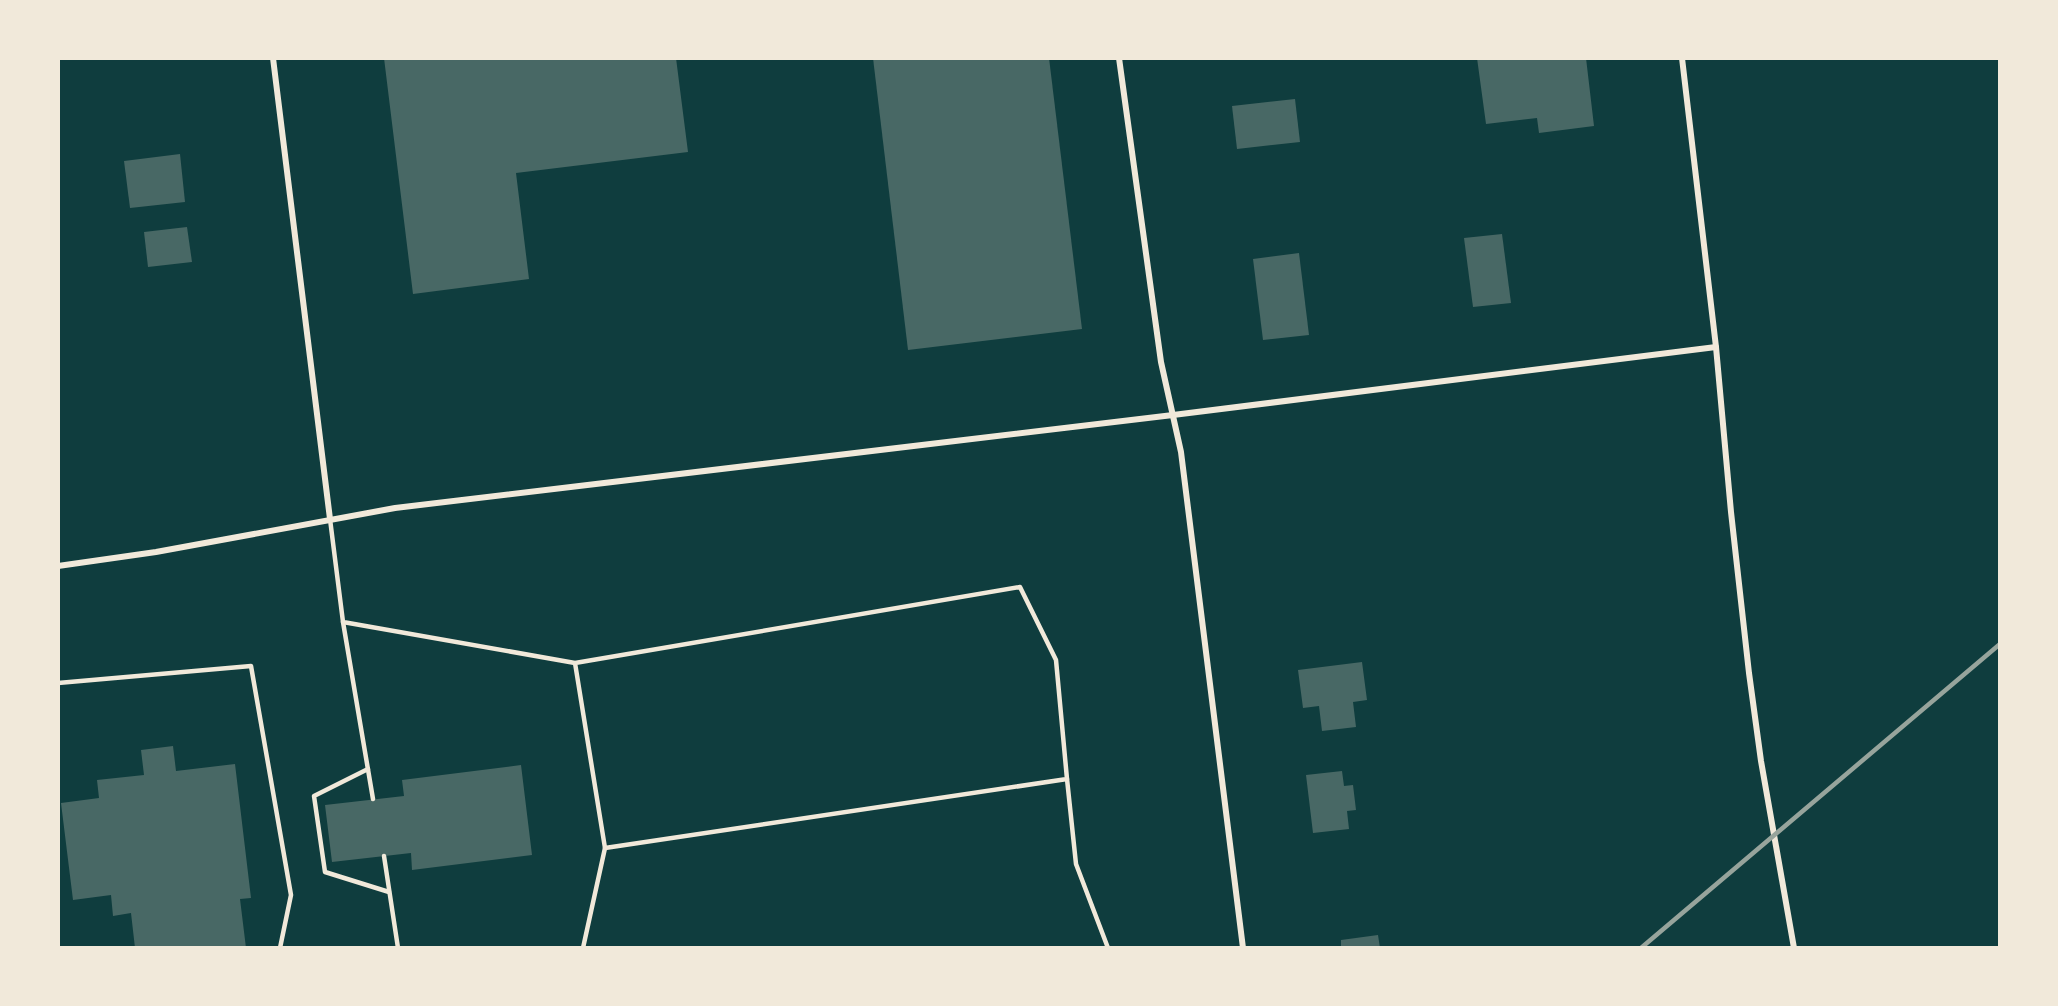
<svg xmlns="http://www.w3.org/2000/svg" width="2058" height="1006" viewBox="0 0 2058 1006" font-family="'Exo 2',sans-serif">
  <rect width="100%" height="100%" fill="#0f3d3e"/>
  <g fill="#486865">
    <path d="M384 58H676L688 152 516 173 529 279 413 294Z"/>
    <path d="M873 58H1049L1082 329 908 350Z"/>
    <path d="M1477 58H1586L1594 126 1539 133 1537 118 1486 124Z"/>
    <path d="M1295 99 1300 142 1237 149 1232 106Z"/>
    <path d="M180 154 185 202 130 208 124 161Z"/>
    <path d="M187 227 192 262 148 267 144 232Z"/>
    <path d="M1502 234 1511 303 1473 307 1464 238Z"/>
    <path d="M1299 253 1309 335 1263 340 1253 259Z"/>
    <path d="M1362 662 1367 700 1353 702 1356 727 1322 731 1319 706 1303 708 1298 670Z"/>
    <path d="M173 746 176 771 235 764 251 898 240 899 246 948H135L131 913 113 916 111 895 73 900 61 803 99 798 97 780 144 775 141 750Z"/>
    <path d="M521 765 532 855 412 870 411 853 332 862 325 805 404 796 402 780Z"/>
    <path d="M1342 771 1344 786 1353 785 1356 810 1347 811 1349 829 1313 833 1306 775Z"/>
    <path d="M1378 935 1380 948H1341V940Z"/>
  </g>
  <g fill="none" stroke-linecap="round" stroke-linejoin="round">
    <g stroke="#f1e9da" stroke-width="4.5">
      <path d="M330 519 343 622 575 663 1020 587 1056 660 1067 779 605 848 575 663"/>
      <path d="M343 622 373 799"/>
      <path d="M58 683 251 666 291 895 280 948"/>
      <path d="M368 769 314 796 325 872 389 892"/>
      <path d="M1067 779 1076 864 1108 948"/>
      <path d="M384 856 398 948"/>
      <path d="M583 948 605 848"/>
    </g>
    <g stroke="#f1e9da" stroke-width="6">
      <path d="M273 58 330 519"/>
      <path d="M1119 58 1161 362 1181 452 1243 948"/>
      <path d="M1682 58 1716 347 1731 512 1749 673 1761 761 1794 948"/>
      <path d="M58 566 156 552 395 508 1173 415 1716 347"/>
    </g>
    <path stroke="#97a49c" stroke-width="4.5" d="M1641 948 2000 644"/>
  </g>
  <rect width="2058" height="1006" fill="none" stroke="#f1e9da" stroke-width="120"/>
</svg>
